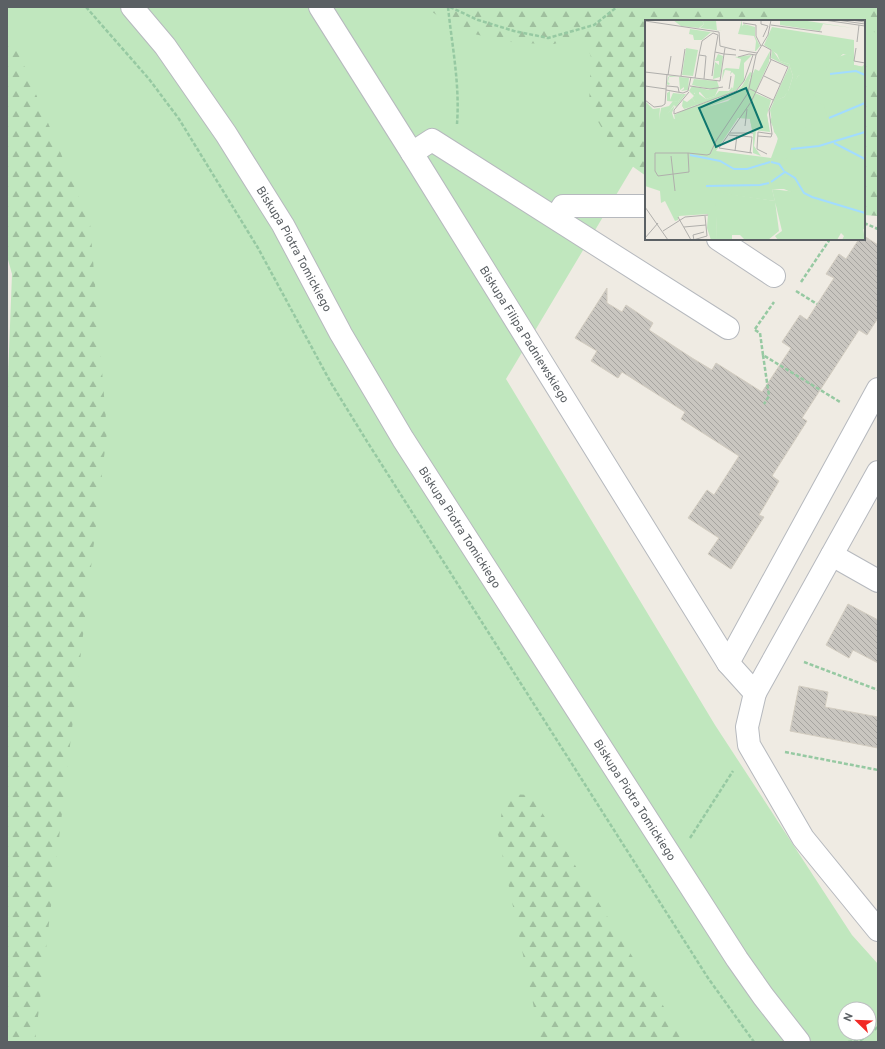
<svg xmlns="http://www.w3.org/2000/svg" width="885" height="1049" viewBox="0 0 885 1049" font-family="Overpass,sans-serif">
  <defs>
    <pattern id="forest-firs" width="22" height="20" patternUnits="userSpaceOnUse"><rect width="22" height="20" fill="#c0e7be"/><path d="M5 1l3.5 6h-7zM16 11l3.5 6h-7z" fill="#9fbf9e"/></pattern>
    <pattern id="building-back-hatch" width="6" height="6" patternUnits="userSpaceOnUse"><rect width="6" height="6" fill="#c9c6c0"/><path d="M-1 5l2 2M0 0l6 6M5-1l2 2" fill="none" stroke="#a6a4a0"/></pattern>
  </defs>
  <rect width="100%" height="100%" fill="#efebe3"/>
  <path fill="#c0e7be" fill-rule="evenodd" d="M7 7H878V166L864 191V21H646L634 165 506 379 715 725 852 935 878 964V1042H34ZM845 1009H869V1033H845Z"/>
  <g fill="url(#forest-firs)">
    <path d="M425 7H790L771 21H646V176L618 156 589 106 591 57 583 35 554 44 516 43 460 31Z"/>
    <path d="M869 7H878V35L872 30Z"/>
    <path d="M7 25 90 223 107 432 35 1042H7V403L12 274 7 256Z"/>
    <path d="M864 63 878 65V216L864 215Z"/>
    <path d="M505 794 531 795 686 1042H541L498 834Z"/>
  </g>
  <g fill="url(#building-back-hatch)" stroke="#d3cdc1">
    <path d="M864 236 878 245V318L867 335 859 330 802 418 807 421 772 476 779 481 759 515 764 517 731 569 708 554 719 538 688 518 707 490 714 495 739 456 681 419 685 412 622 372 618 378 591 361 597 351 575 338 607 288V303L622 312 626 305 653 323 649 330 692 358 712 370 716 363 762 392 791 348 782 342 800 315 807 320 834 278 826 274 839 254 846 259 859 239H864Z"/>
    <path d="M848 604 878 620V663L853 650 849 658 826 645Z"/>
    <path d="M799 686 828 692 825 707 878 717V748L790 731Z"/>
  </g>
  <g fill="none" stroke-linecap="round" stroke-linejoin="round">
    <defs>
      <g id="street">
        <path id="s1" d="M132 7 165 46 226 134 283 225 341 334 403 439 737 959 763 996 799 1042"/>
        <path id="s2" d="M320 7 412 153 728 663 755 693 747 727 749 745 803 838 878 930"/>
        <path d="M412 153 432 140 728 328"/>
        <path d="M556 217 563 206H646"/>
        <path d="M718 239 774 276"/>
        <path d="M832 555 878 581"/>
        <path d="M728 663 878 389"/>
        <path d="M755 693 878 472"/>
      </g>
    </defs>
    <use href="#street" stroke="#b6b9be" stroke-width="24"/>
    <g stroke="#96c9a2" stroke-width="2.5" stroke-dasharray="4 2" stroke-linecap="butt">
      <path d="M86 7 149 79 179 119 258 248 331 383 368 443 708 978 754 1042"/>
      <path d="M448 7C452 46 460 84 457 124"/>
      <path d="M450 7 478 20 514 31 548 38 594 25 617 7"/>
      <path d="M864 223 878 229"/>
      <path d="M801 282 830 239"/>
      <path d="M796 291 817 304"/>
      <path d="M755 329 774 302"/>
      <path d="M755 330 760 333 763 355 840 402"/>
      <path d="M763 355 769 396 764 404"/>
      <path d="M804 662 878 690"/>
      <path d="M785 752 878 770"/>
      <path d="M690 838 733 771"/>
      <path d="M848 1042 861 1040 878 1027"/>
    </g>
    <use href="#street" stroke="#fff" stroke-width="22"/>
  </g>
  <g text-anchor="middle" stroke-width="3" stroke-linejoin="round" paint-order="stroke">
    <g font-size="12" fill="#5b6064" stroke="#fff">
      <text dy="4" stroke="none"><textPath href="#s1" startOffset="292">Biskupa Piotra Tomickiego</textPath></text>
      <text dy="4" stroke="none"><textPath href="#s2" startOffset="386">Biskupa Filipa Padniewskiego</textPath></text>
      <text dy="4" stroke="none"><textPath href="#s1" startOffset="616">Biskupa Piotra Tomickiego</textPath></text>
      <text dy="4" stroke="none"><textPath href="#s1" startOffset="940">Biskupa Piotra Tomickiego</textPath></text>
    </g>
  </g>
  <g transform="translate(645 20)">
    <rect width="220" height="220" fill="#efebe3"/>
    <path d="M57 0 71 1 72 10 77 11 55 8 59 4ZM97 0V6L99 4 110 7V16L115 26 111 31 99 29 110 31 111 21 109 16 93 14ZM135 0H156L208 8 178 4 175 11 135 5ZM45 9 72 13 66 12 57 20H49L48 15 44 14ZM41 28 53 30 48 56 37 55ZM127 29 135 41 144 44 148 56 143 72 139 77 128 82 144 47 126 38ZM125 31 124 42 110 73 126 80 122 95 125 112 107 110 105 99 93 98 71 131 126 138 133 119 125 100 153 56 171 44 202 34 209 37V45L217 47 219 44 220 47V210L188 191 139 169H127L130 181 71 173 72 220H66L62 208 63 194 34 196 33 200 30 201 20 181 16 183 15 171 0 166V81L8 89 15 88 14 100 16 88 22 94 30 85 27 93 29 99 41 93 83 81 103 64 110 49 114 51ZM73 34 78 36 75 57 68 59 70 42 74 45V41H70ZM107 35 99 43V61L91 70 79 76 88 69 90 55 87 52 85 55 86 51 80 50 77 60 78 50 81 48 94 49 96 39 90 37ZM25 56 44 58 43 70 36 71 39 69V67L35 70 34 57H24L23 62 25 64 23 65 22 64 23 57ZM49 59 72 61 74 67 65 69 47 65ZM47 66 64 70 74 67 70 76 61 79 55 72 49 73 51 75 50 82 47 78 49 76 44 71ZM25 71V80L28 73 38 74 33 82 22 81V73Z" fill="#c0e7be"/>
    <path d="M28 0H57L59 4 54 8 36 6ZM127 7 209 20V45L220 47V54L212 51 206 46V36L198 34 191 40 185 49 176 44 171 50 153 56 146 70 160 69 171 77 173 83 179 85 182 96 145 115 143 123 146 132 140 141 131 133 133 117 129 112 125 90 129 81 139 77 143 72 148 56 144 44 135 41 132 34 119 25ZM105 52 107 53 103 64 92 76 30 99 29 95 43 88 89 74 97 66ZM87 67 88 69 79 76 39 89 37 86 38 80 42 82 47 78 50 82V70H54V74L61 79 70 76 74 71H84ZM38 74H41L31 87 29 85 22 95H19V91L16 93V88L24 86 28 81 33 82ZM111 78 121 80 115 93 118 96 122 95 124 109 117 111 115 109 118 105 113 103 115 109 111 111 109 126 116 136 108 133V113L105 100 110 94 109 86 113 83ZM75 105 66 119 57 122 64 112ZM67 134 123 139 124 141 103 148 82 147 73 142 65 145 60 136H66Z" fill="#c0e7be"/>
    <path d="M127 169 151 172 189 190 218 208 220 220H197L199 216 196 213 192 220H133L130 216 137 211ZM70 172 130 181 134 211 123 220 99 219 95 215H87V220H72Z" fill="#c0e7be"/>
    <path fill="none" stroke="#a2dcff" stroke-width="2" d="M185 54 211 51 220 55M184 98 220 83M189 123 220 139M146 129 174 126 220 112M45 135 75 141 89 149H102L125 142M126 142 134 144 139 151M126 162 140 152 150 158 159 173 167 177 220 193M61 166 115 165 124 163"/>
    <path fill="none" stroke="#b0afac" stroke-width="1" d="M116 0V4L123 6 118 17M179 0 220 6M192 0 220 4M206 0 220 2M0 1 74 12 75 26 91 30M98 3 111 5V16L116 26M126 5 177 12M212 22 214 5M117 25 126 30 125 39 143 47 124 90 127 114 113 112 112 129 122 134M211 28 209 41 220 43M94 30 112 33M54 35 57 21 68 13 73 15 70 32 79 34 80 28M93 37 104 34 111 35M0 52 75 61 79 34 91 35M22 54 21 70 38 73 43 71 46 57M23 55 26 36M36 56 40 29M67 56 70 32M119 56 135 64M50 58 54 35 61 36 59 59M0 66 21 69M22 66 33 67 34 72M45 66 65 69 78 67M84 69 86 56M105 69 128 80M0 80 9 87 17 86 20 84 21 70M29 94 91 71 99 61 108 35M29 94V90L44 72M100 106 102 89M85 113H108M84 115 107 117 105 133M113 116 126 117 127 114M90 131 92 115M43 133 44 152 13 156 10 151V133H43L62 135 65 134 71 121 103 73 111 35 123 15 126 0M107 133 74 128 106 82 126 40M26 136 30 171M0 187 23 220M33 197 46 220M39 207 61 205M18 211 40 197 63 195M0 218 13 203M48 220 62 216 60 196M49 220 48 215 59 212"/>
    <path fill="#0f766e" fill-opacity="0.15" stroke="#0f766e" stroke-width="2" d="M101 68 117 107 71 127 54 88Z"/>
    <rect width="220" height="220" fill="none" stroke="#5b6064" stroke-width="2"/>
  </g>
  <rect width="885" height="1049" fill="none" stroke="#5b6064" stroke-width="16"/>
  <g transform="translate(857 1021) rotate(293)"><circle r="19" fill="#ffffff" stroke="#bdbfc1"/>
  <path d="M0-3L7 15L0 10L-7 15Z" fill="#f12a26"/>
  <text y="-6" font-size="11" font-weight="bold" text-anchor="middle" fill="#5b6064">N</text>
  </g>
</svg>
